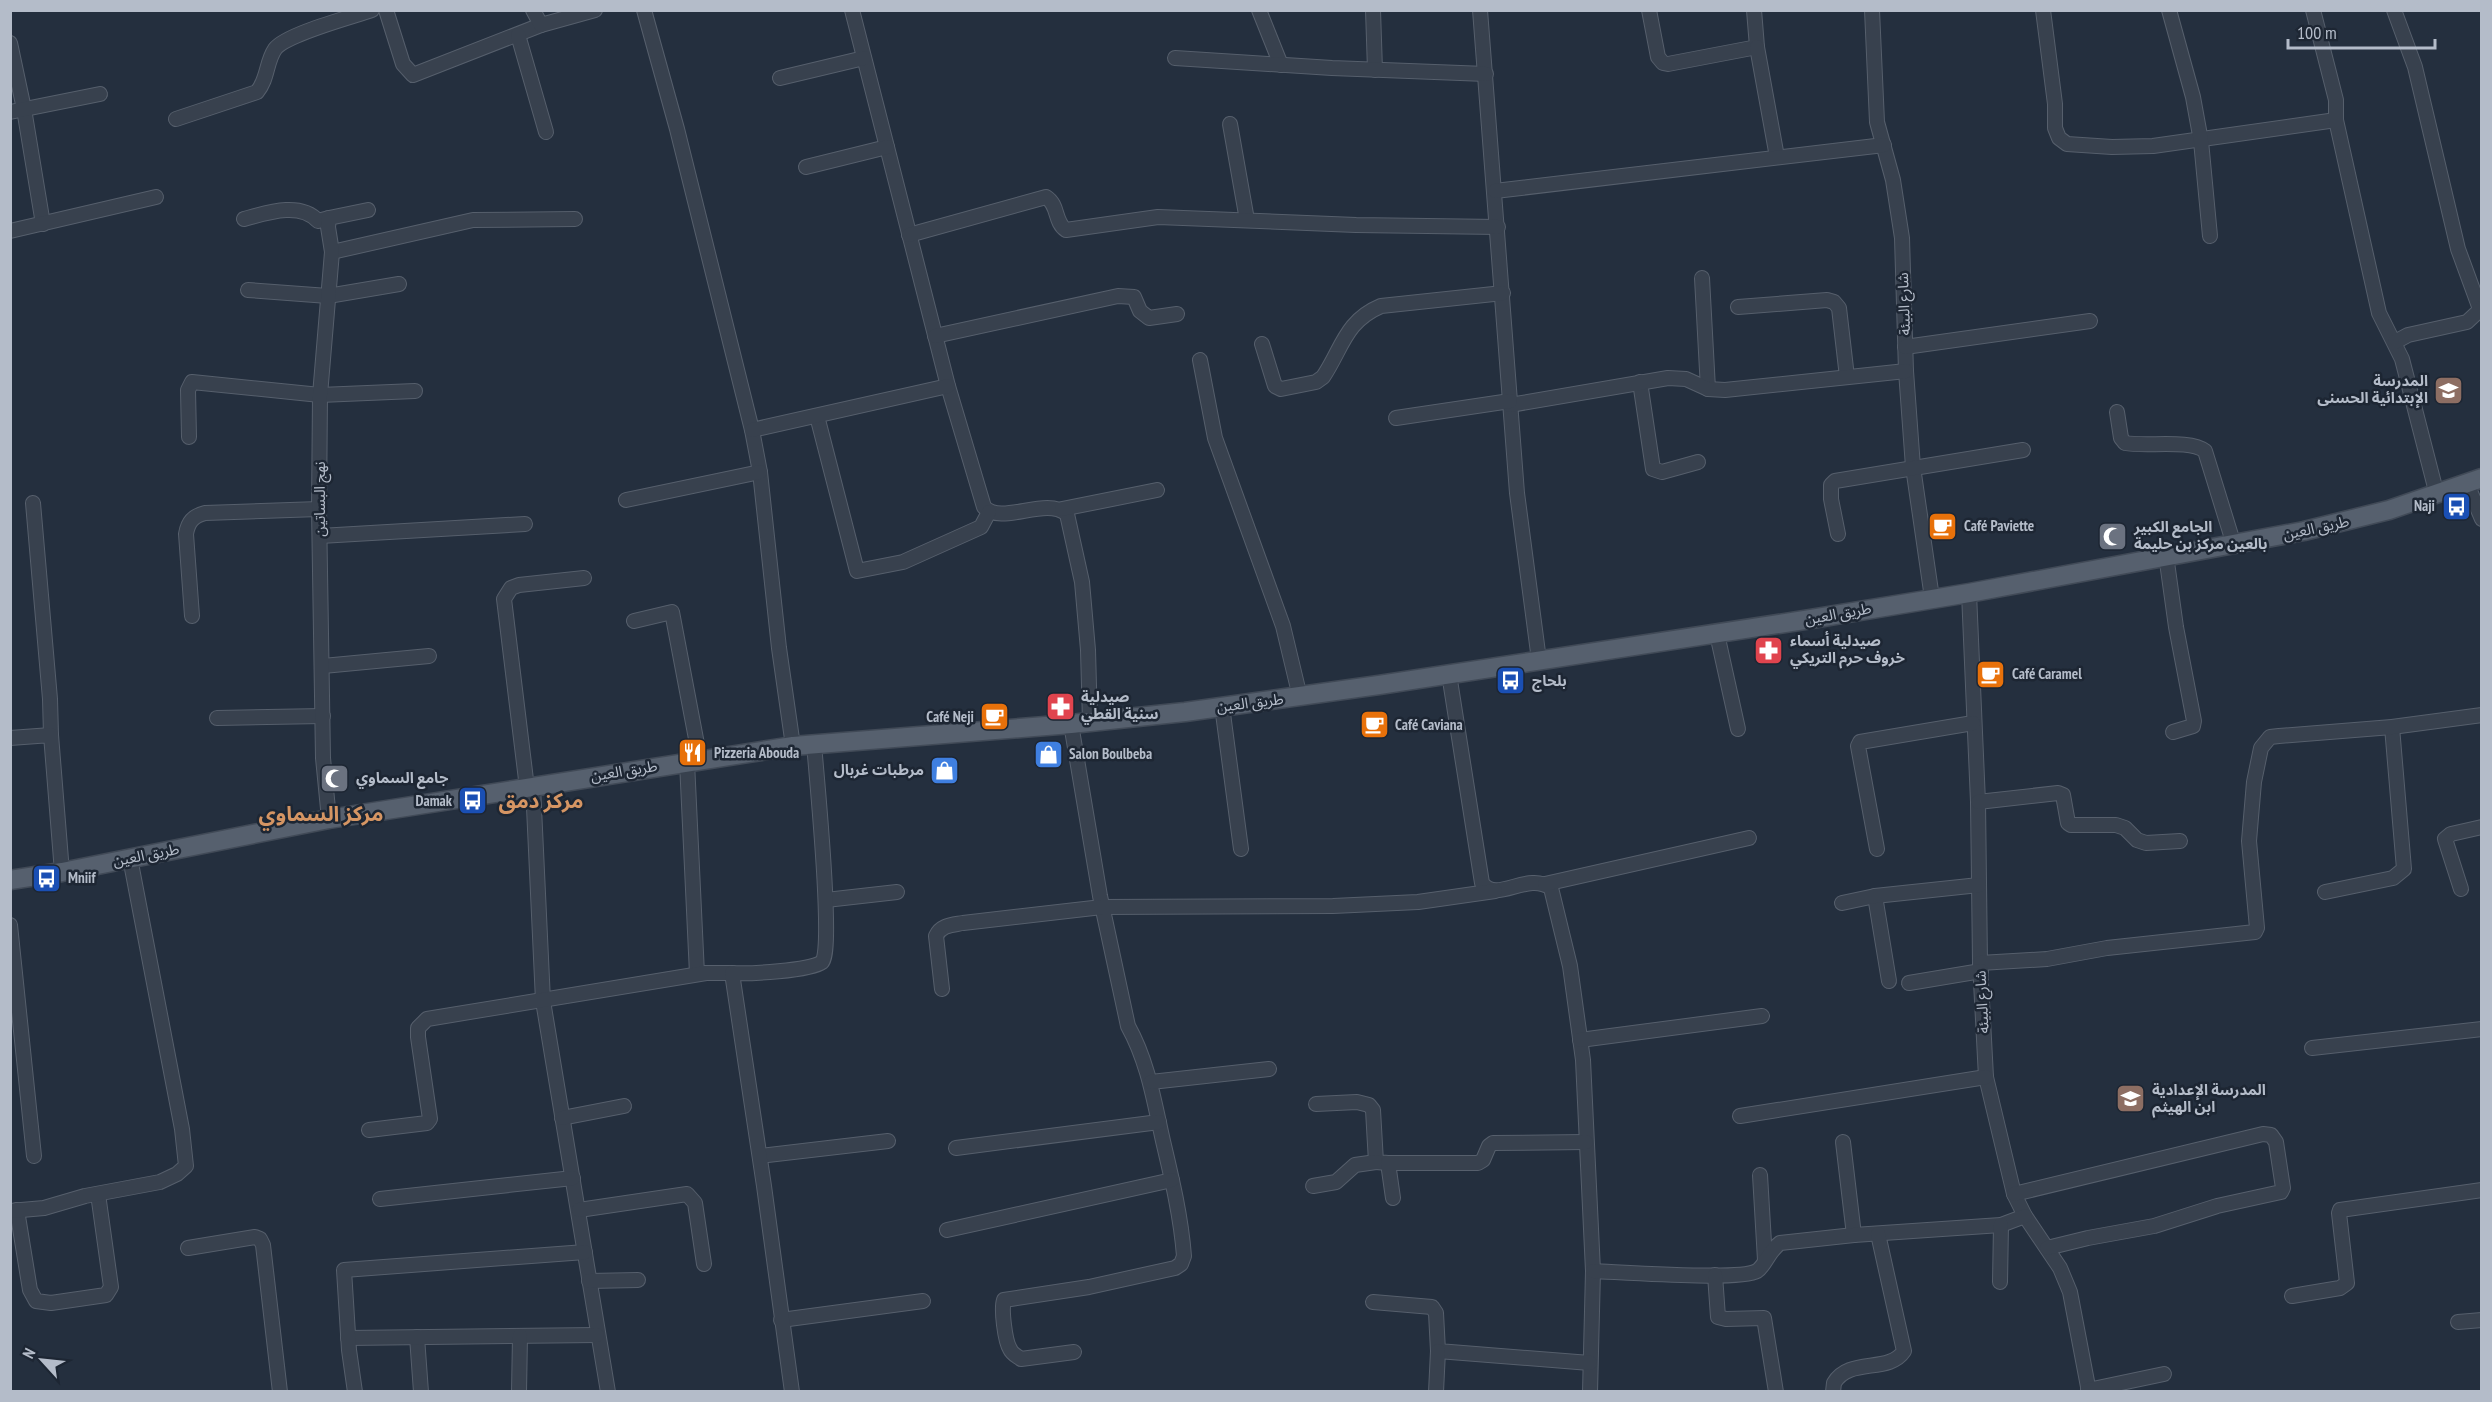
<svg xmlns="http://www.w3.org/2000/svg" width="2492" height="1402" viewBox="0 0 2492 1402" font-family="'PT Sans Narrow','Noto Sans Arabic',sans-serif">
  <rect width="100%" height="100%" fill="#242f3e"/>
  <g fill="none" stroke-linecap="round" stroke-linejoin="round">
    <defs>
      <g id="minor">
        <path d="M386 10 403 64 413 75 541 25"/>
        <path d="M533 10 541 25 595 10"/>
        <path d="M644 10 677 129 752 430 760 472 779 648 793 746"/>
        <path d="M852 10 948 386 984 507C1002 526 1045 496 1067 514L1082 582 1088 650 1090 722"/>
        <path d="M1259 10 1281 65"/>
        <path d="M1373 10 1375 70"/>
        <path d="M1480 10 1517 493 1539 660"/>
        <path d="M1649 10 1658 57 1663 63 1668 64 1757 47 1754 10"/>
        <path d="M1872 10 1877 122 1893 180 1902 238 1906 371 1913 467 1932 598"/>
        <path d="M2043 10 2055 104V128L2059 138 2067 144 2112 147 2153 146 2336 120"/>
        <path d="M2169 10 2193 97 2201 141 2210 236"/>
        <path d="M2313 10 2336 100V120L2379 313 2402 359 2437 495"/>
        <path d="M2394 10 2415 67 2458 249 2480 309"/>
        <path d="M518 35 546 132"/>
        <path d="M10 43 24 109 43 224"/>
        <path d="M1757 47 1777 157"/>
        <path d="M1175 58 1332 68 1486 74"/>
        <path d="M780 78 864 58"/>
        <path d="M10 112 100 94"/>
        <path d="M176 119 257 92C268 79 266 62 275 49 286 34 352 17 372 10"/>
        <path d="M1230 124 1247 220"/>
        <path d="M806 167 887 147"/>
        <path d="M1495 191 1884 145"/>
        <path d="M244 219C266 213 300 201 318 221L329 218"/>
        <path d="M10 231 156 197"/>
        <path d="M909 235 1046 197C1059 205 1054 222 1066 230L1158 217 1356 225 1498 227"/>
        <path d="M332 252 473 220 575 219"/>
        <path d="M1702 278 1708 389"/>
        <path d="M248 290 328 296 399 284"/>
        <path d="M1738 307 1827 300 1834 302 1839 308 1847 377"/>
        <path d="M935 336 1118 296 1134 297 1140 311 1149 318 1177 314"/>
        <path d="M2395 342 2408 335 2467 322 2482 308"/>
        <path d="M1262 344 1275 386 1281 389 1316 382 1323 377C1342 349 1345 321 1381 306L1503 293"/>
        <path d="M1905 347 2090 321"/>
        <path d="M1200 360 1215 438 1283 626 1300 697"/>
        <path d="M1640 382 1653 469 1662 472 1698 462"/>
        <path d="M1510 405 1668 378 1686 379 1708 389 1725 390 1906 371"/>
        <path d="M2117 412 2121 438 2125 443C2146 447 2190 439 2205 451L2234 545"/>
        <path d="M817 416 857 571 903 562 981 527 989 512"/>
        <path d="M1396 418 1510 401"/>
        <path d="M752 430 948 386"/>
        <path d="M189 437 188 390 192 382 320 395 415 391"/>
        <path d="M2467 484 2482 519"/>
        <path d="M626 500 760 472"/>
        <path d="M33 503 50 699 51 735"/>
        <path d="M1062 509 1157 490"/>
        <path d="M1838 534 1831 499V485L1835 481 2023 450"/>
        <path d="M320 536 525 524"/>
        <path d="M2166 555 2176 627 2194 721 2193 726 2173 732"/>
        <path d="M1969 593 1978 802 1980 963 1986 1077 2014 1194 2025 1216 2060 1268 2070 1292 2089 1392"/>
        <path d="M192 616 186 534C188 522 193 516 205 513L319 509"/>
        <path d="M634 621 672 612 700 760"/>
        <path d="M1717 634 1738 729"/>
        <path d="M323 666 429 656"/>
        <path d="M1449 674 1482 883C1497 904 1527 871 1551 888L1570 966 1583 1060 1593 1271 1590 1392"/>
        <path d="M1222 706 1241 849"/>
        <path d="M217 718 323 716"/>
        <path d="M1071 724 1100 896 1128 1026C1148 1062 1154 1101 1163 1141 1172 1179 1181 1217 1184 1256L1181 1264 1175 1268 1089 1287 1004 1300C1001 1309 1005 1341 1010 1349 1012 1354 1017 1356 1021 1359L1074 1352"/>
        <path d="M10 738 51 735 62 872"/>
        <path d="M687 762 697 974"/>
        <path d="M533 786 543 1001 608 1392"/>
        <path d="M527 788 504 599 511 588 519 585 584 578"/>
        <path d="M1978 802 2058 793 2063 795 2068 823 2071 825H2116L2125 828 2137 840 2146 843 2180 841"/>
        <path d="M329 819 323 758 319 509 320 395 332 252 328 227 329 218 368 210"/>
        <path d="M1877 849 1858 746 1860 742 1973 723"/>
        <path d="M1545 884 1749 838"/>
        <path d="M2461 889 2445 839 2451 834 2482 827"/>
        <path d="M2325 892 2393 878 2404 869 2392 727"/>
        <path d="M1875 896 1889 981"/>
        <path d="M826 900 897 892"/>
        <path d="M1842 903 1875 896 1979 885"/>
        <path d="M10 925 34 1156"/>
        <path d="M1980 963 2047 959 2107 948 2255 932 2257 928 2249 841 2254 782 2261 748 2270 737 2279 736 2392 727 2482 715"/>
        <path d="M1909 983 1981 971"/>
        <path d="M942 989 936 936C941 925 952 925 963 923L1102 907 1333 906 1418 902 1495 891"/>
        <path d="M1580 1040 1762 1016"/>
        <path d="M2312 1048 2482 1029"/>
        <path d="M1151 1082 1269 1069"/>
        <path d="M1316 1104 1357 1102 1369 1105 1373 1110 1376 1162 1388 1163"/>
        <path d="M1740 1116 1986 1077"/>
        <path d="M562 1118 624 1106"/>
        <path d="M369 1130 427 1123 430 1119 418 1037V1028L427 1019 706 973H732"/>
        <path d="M1843 1142 1854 1235"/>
        <path d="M956 1148 1159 1122"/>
        <path d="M760 1156 888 1141"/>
        <path d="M1760 1175 1765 1260"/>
        <path d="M1313 1186 1336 1182 1355 1165 1376 1162"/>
        <path d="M2014 1194 2263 1134 2271 1135 2276 1142 2283 1188 2281 1192 2217 1206 2154 1226 2088 1238 2047 1248"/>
        <path d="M1393 1198 1388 1163H1478L1483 1160 1489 1146 1493 1143 1586 1142"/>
        <path d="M380 1199 573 1178"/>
        <path d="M17 1210 30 1290 36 1301 51 1303 106 1295 111 1287 98 1194"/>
        <path d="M579 1210 687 1194 695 1203 704 1264"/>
        <path d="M10 1211 44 1208 85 1196 160 1182 177 1174 186 1166 182 1129 130 858"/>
        <path d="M947 1230 1172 1180"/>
        <path d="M188 1248 255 1237 260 1239 263 1245 280 1392"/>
        <path d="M1593 1271C1620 1272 1740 1281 1757 1271 1765 1266 1768 1252 1780 1243L1854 1235 2001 1225 2025 1216"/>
        <path d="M1715 1275 1718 1317 1726 1319 1764 1318 1776 1392"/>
        <path d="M589 1281 638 1280"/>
        <path d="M2000 1282 2001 1225"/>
        <path d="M2292 1296 2340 1288 2347 1283 2339 1213 2340 1210 2482 1190"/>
        <path d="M1373 1302 1432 1307 1436 1313 1438 1351 1590 1363"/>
        <path d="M781 1320 923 1301"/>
        <path d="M2458 1322 2482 1320"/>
        <path d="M417 1337 421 1392"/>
        <path d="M348 1338 597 1335"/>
        <path d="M2088 1390 2164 1374"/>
        <path d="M355 1392 349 1350 344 1270 585 1252"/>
        <path d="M519 1392 520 1336"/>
        <path d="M792 1392 764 1186 732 973C748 974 810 971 822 962 834 952 816 770 814 744"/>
        <path d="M1436 1392 1438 1351"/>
        <path d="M1833 1392 1834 1383C1849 1357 1889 1374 1904 1351L1878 1234"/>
      </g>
      <path id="major" d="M10 880 62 872 329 819 793 746 1071 724 1185 712 1379 685 1811 619 1969 593 2304 531 2389 510 2482 478"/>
    </defs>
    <use href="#minor" stroke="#565f6c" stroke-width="16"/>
    <use href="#major" stroke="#414a57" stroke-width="21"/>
    <use href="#minor" stroke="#38414e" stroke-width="14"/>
    <use href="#major" stroke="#56606e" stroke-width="18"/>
  </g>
  <defs>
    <symbol id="school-square" viewBox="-11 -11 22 22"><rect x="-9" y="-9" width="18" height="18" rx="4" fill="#8d6e63" stroke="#1d2633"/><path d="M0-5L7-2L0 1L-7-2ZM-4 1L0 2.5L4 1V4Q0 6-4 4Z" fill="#fff"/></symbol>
    <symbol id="bus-square" viewBox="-11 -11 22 22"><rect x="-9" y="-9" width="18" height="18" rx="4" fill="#1a4fb4" stroke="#1d2633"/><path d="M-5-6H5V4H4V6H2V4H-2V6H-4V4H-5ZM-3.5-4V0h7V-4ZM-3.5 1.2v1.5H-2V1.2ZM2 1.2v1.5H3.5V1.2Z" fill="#fff"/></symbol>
    <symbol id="cafe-square" viewBox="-11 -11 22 22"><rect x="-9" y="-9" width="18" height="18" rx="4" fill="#e8710a" stroke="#1d2633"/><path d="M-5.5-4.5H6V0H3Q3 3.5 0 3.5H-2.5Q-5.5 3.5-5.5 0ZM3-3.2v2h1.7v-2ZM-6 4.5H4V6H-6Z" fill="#fff"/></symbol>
    <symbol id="mosque-square" viewBox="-11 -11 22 22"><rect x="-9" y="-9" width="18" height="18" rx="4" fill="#6b7280" stroke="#1d2633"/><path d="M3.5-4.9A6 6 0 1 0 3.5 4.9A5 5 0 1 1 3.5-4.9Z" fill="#fff"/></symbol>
    <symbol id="pharmacy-square" viewBox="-11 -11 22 22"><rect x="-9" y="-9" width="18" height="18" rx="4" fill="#e0444e" stroke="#1d2633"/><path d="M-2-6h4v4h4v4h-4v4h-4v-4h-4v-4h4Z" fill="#fff"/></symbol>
    <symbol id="restaurant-square" viewBox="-11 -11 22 22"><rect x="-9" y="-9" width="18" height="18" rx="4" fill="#e8710a" stroke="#1d2633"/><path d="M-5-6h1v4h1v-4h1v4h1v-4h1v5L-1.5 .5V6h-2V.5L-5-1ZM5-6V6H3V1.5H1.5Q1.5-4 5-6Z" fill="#fff"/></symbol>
    <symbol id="shop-square" viewBox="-11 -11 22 22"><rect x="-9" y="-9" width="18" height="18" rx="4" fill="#3f7fe0" stroke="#1d2633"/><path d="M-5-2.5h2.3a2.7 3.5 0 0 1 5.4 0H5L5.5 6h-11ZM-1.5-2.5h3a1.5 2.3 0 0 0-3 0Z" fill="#fff"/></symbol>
  </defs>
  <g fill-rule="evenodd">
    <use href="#school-square" x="2432" y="374" width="33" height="33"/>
    <use href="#bus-square" x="2440" y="490" width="33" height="33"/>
    <use href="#cafe-square" x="1926" y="510" width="33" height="33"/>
    <use href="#mosque-square" x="2096" y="520" width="33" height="33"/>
    <use href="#pharmacy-square" x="1752" y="634" width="33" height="33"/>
    <use href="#cafe-square" x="1974" y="658" width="33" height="33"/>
    <use href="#bus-square" x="1494" y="664" width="33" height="33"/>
    <use href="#pharmacy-square" x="1044" y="690" width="33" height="33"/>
    <use href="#cafe-square" x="978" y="700" width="33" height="33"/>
    <use href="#cafe-square" x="1358" y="708" width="33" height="33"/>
    <use href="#restaurant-square" x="676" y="736" width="33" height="33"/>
    <use href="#shop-square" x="1032" y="738" width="33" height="33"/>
    <use href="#shop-square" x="928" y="754" width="33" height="33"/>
    <use href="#mosque-square" x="318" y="762" width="33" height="33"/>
    <use href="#bus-square" x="456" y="784" width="33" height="33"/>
    <use href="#bus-square" x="30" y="862" width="33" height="33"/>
    <use href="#school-square" x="2114" y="1082" width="33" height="33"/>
  </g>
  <g text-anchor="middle" stroke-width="5" stroke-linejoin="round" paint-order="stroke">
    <g font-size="15" fill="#b4bcc9" stroke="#1d2633">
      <text transform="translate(1904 304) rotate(-92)" y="5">شارع البيئة</text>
      <text transform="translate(320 499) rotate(-90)" y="5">نهج البساتين</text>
      <text transform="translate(2316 528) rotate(-12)" y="5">طريق العين</text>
      <text transform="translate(1838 614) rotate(-10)" y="5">طريق العين</text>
      <text transform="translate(1250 703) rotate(-7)" y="5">طريق العين</text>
      <text transform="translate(624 771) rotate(-9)" y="5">طريق العين</text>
      <text transform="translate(146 855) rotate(-11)" y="5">طريق العين</text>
      <text transform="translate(1982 1002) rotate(-93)" y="5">شارع البيئة</text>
    </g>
    <g font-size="15" font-weight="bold" fill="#b4bcc9" stroke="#1d2633" text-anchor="start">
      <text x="2428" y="386" text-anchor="end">المدرسة<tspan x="2428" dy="17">الإبتدائية الحسنى</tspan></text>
      <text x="2435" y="511" text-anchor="end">Naji</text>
      <text x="1964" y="531">Café Paviette</text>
      <text x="2134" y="532">الجامع الكبير<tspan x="2134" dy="17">بالعين مركز بن حليمة</tspan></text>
      <text x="1790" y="646">صيدلية أسماء<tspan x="1790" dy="17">خروف حرم التريكي</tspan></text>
      <text x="2012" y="679">Café Caramel</text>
      <text x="1532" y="686">بلحاج</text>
      <text x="1081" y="702">صيدلية<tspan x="1081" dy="17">سنية القطي</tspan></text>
      <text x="974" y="722" text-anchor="end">Café Neji</text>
      <text x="1395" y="730">Café Caviana</text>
      <text x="714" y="758">Pizzeria Abouda</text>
      <text x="1069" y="759">Salon Boulbeba</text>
      <text x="924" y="775" text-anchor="end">مرطبات غربال</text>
      <text x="356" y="783">جامع السماوي</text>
      <text x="452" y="806" text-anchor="end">Damak</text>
      <text x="68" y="883">Mniif</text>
      <text x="2152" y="1095">المدرسة الإعدادية<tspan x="2152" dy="17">ابن الهيثم</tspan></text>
    </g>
    <g font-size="21" font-weight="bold" fill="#d59563" stroke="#1d2633">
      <text x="541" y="808">مركز دمق</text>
      <text x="321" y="821">مركز السماوي</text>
    </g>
  </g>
  <rect width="2492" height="1402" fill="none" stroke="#b4bcc9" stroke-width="24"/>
  <g transform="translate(42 1360) rotate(297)" stroke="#1d2633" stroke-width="4.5" paint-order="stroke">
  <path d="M0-4.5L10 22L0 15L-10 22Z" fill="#b4bcc9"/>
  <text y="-9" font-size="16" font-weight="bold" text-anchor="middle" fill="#b4bcc9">N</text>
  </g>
  <path d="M2288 39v9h147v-9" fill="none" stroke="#b4bcc9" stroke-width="3"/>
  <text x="2297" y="39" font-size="18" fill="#b4bcc9" stroke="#1d2633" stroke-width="4.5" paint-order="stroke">100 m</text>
</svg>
